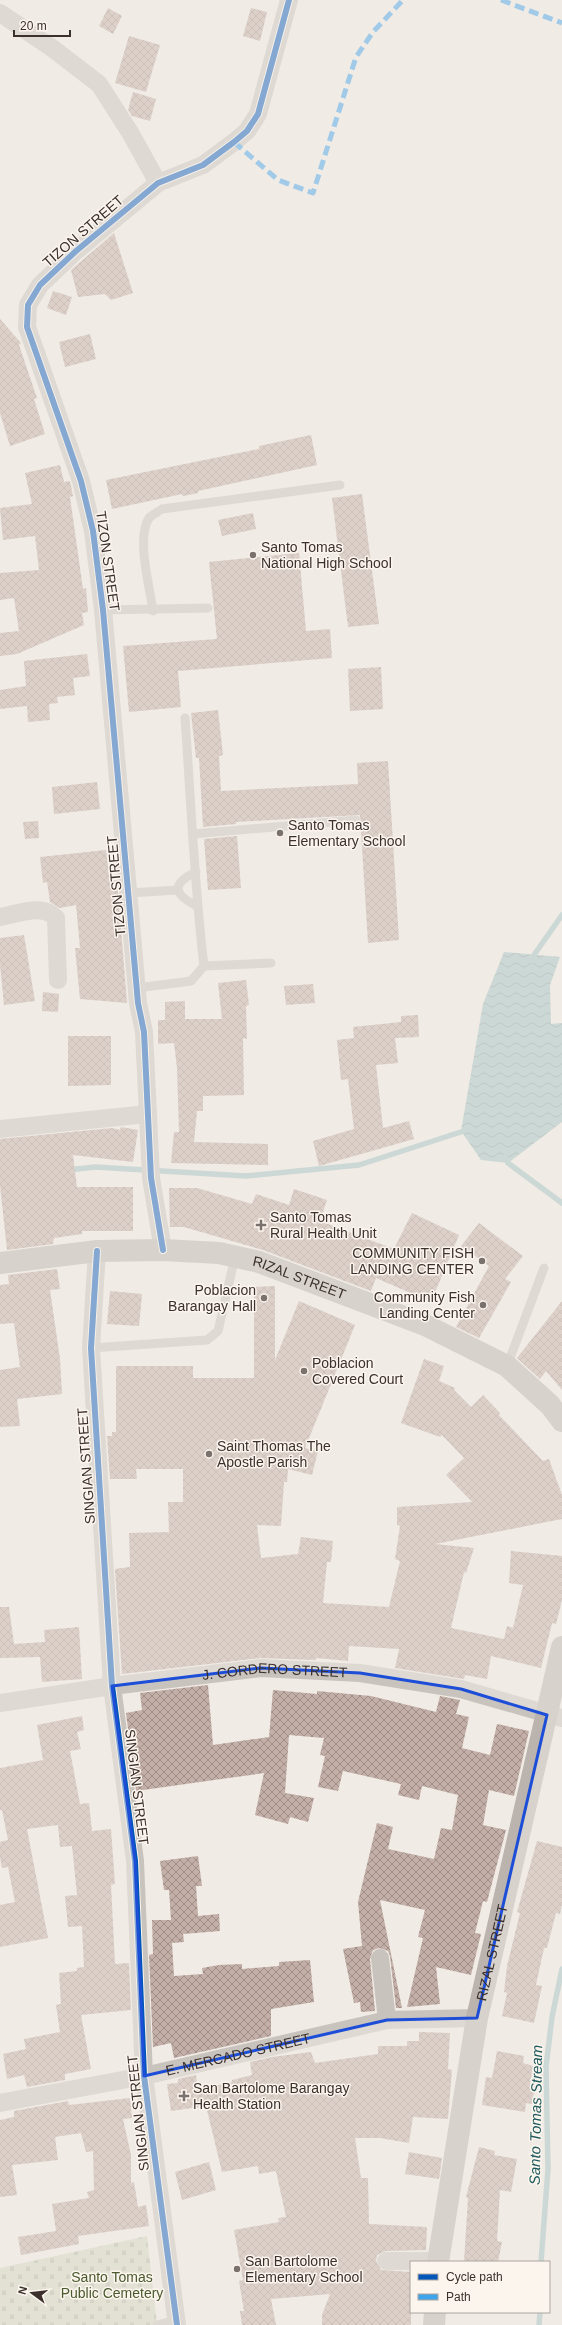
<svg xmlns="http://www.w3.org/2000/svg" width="562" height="2325" viewBox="0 0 562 2325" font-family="Arial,sans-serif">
  <defs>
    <pattern id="cemetery-stones" width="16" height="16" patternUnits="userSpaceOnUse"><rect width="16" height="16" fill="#d1d6bf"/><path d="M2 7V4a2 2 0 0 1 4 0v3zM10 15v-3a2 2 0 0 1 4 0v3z" fill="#b4b8a4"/></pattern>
    <pattern id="water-waves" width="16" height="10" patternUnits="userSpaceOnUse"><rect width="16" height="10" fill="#a1c2c1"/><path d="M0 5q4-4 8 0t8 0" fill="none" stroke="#849e9d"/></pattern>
    <pattern id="building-cross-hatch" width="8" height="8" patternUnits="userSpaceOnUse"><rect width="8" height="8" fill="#c3afa7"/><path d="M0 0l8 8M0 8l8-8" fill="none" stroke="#a08f88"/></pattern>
  </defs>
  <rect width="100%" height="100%" fill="#f0ebe5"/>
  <path fill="url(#cemetery-stones)" d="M147 2236 157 2325H0V2268Z"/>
  <path fill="url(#water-waves)" d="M504 952 560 957 550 985 551 1024 562 1023V1122L508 1163 481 1160 461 1131 483 1004Z"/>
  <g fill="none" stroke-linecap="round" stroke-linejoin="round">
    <g stroke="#a1c2c1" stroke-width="5.5">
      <path d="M532 961 534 955 562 915"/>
      <path d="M505 1157 508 1163 562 1203"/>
      <path d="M68 1170 95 1167 246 1176 359 1165 467 1130"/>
      <path d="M541 2262 548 2169 546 2067 552 2017 562 1969"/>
      <path d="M539 2325 540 2312"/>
    </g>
  </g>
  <g fill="url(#building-cross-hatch)">
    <path d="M108 8 122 16 113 34 99 26Z"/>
    <path d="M251 8 267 12 260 41 243 36Z"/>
    <path d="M129 36 160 45 146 92 115 83Z"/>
    <path d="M133 92 156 99 150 121 132 116 128 110Z"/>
    <path d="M114 233 133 293 111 300 105 294 78 297 71 270Z"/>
    <path d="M53 291 72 297 66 315 47 308Z"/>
    <path d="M0 319 21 343 19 345 37 398 34 399 45 434 10 446 0 413Z"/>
    <path d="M90 334 96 359 65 367 59 342Z"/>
    <path d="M311 435 317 465 198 491V493L183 496 182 494 112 509 106 480 259 449V446Z"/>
    <path d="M60 465 64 482 70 481 73 496 70 497 83 589 86 588 88 612 82 613 84 625 17 654 0 656V633L19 631 14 598 0 600V573L39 570 35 536 3 540 0 508 32 504 25 473Z"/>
    <path d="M362 494 379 624 348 627 332 498Z"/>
    <path d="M253 513 256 529 222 536 218 520Z"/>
    <path d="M299 553 306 631 330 629 332 658 178 671 181 707 129 712 123 646 217 639 209 562Z"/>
    <path d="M87 654 90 676 73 678 75 695 57 697 58 703 49 704 50 720 28 722 27 706 0 709V690L26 686 24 661Z"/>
    <path d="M381 667 383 709 350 711 348 669Z"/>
    <path d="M218 710 223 755 219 756 221 791 358 784 357 763 388 761 399 940 368 943 360 815 236 822V824L203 827 199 758H196L191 713Z"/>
    <path d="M97 782 100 809 54 814 52 787Z"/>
    <path d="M38 821 39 838 25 839 23 822Z"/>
    <path d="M237 836 241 888 208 890 204 839Z"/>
    <path d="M106 850 110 881 117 880 127 1003 80 999 75 948H80L76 905 60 908 50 902 47 882 43 883 40 857Z"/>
    <path d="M24 935 35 1001 4 1005 0 964V938Z"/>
    <path d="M246 980 249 1005 246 1006 247 1039 243 1038 244 1095 203 1096V1111H197L194 1142 268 1144V1165L171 1163 174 1132H179L177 1068 174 1043 158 1044V1020H165V1002L185 1001V1019H222L218 983Z"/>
    <path d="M313 984 315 1003 286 1005 284 986Z"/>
    <path d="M43 992 59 994 58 1012 42 1011Z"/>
    <path d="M418 1015 419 1037 395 1038 398 1063 376 1065 383 1128 409 1121 414 1139 319 1166 313 1141 354 1129 348 1079 341 1080 337 1040 354 1038 353 1027 401 1022V1016Z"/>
    <path d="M68 1036H111V1085L68 1086Z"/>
    <path d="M121 1127 138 1130 133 1162 73 1155 77 1187H133V1231H82V1234L54 1238 53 1244 7 1250 0 1185V1139L112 1128 120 1130Z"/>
    <path d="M169 1188H197L252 1204 256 1194 289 1205 294 1189 327 1200 320 1221 394 1249 412 1213 459 1235 431 1302 376 1278 371 1291 263 1250 184 1227H170Z"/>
    <path d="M479 1223 523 1256 505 1279 511 1282 479 1338 456 1327 489 1266 461 1246Z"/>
    <path d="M57 1269 60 1289 50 1290 60 1359 62 1394 17 1399 20 1426 0 1427V1370L20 1367 14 1323 0 1324V1285L9 1284 8 1275Z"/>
    <path d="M275 1286V1360L299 1301 355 1325 305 1448 318 1451 312 1475 288 1469 287 1482H284L281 1526 257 1525 261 1558 298 1554 301 1537 333 1541 331 1562H327L323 1603 389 1607 400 1561 395 1559 400 1526 397 1525V1507L472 1502 446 1475 464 1458 442 1435 440 1437 401 1423 424 1359 444 1366 439 1381 455 1388 454 1390 471 1407 483 1395 500 1413 499 1415 543 1461 549 1459 562 1495V1519L435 1544 474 1548 466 1573 464 1572 451 1628 504 1639 507 1626 513 1628 523 1585 509 1583 511 1551 562 1556V1600L556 1624 552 1623 541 1668 491 1656 487 1679 465 1675 464 1679 395 1668 399 1649 349 1646 348 1661 317 1658 315 1660 260 1658 122 1674 115 1569 130 1567 129 1533 169 1532 168 1502H183V1469H136L137 1479H110L107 1436H112V1432H116V1366H193V1378H254V1287Z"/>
    <path d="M110 1291 142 1294 139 1326 107 1324Z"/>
    <path d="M562 1301V1390L546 1371 540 1379 517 1358Z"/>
    <path d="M0 1607H9L14 1644 45 1642 44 1630 79 1627 82 1679 42 1682 40 1657 0 1658Z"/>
    <path d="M208 1685 213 1745 269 1737 273 1690 317 1694V1691L371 1696 436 1712 440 1696 460 1700 456 1714 469 1717 462 1748 490 1755 497 1724 529 1731 514 1796 489 1790 483 1825 506 1830 487 1902 483 1901 475 1933 481 1934 471 1975 436 1967 440 2004 407 2007 423 1938 418 1937 425 1910 380 1900 402 2008H396L390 1956 388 1951 379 1948 373 1950 370 1959 375 2011 361 2012 360 2002 354 2003 343 1949 362 1946 358 1902 377 1823 393 1827 388 1849 434 1859 441 1828 452 1830 458 1795 422 1786 419 1800 398 1795 401 1784 343 1771 338 1791 318 1787 325 1756 320 1755 324 1738 289 1735 285 1793 314 1798 308 1822 290 1817 288 1824 255 1815 264 1773 136 1791 126 1713 142 1710 140 1693Z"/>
    <path d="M82 1716 84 1730 77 1732 81 1749 70 1751 80 1804 89 1803 92 1831 111 1829 115 1884 111 1885 115 1964 129 1963 131 2010 81 2015 91 2069 65 2074V2080L27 2087 24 2075 7 2079 3 2054 26 2049 24 2039 60 2032 56 2005 61 2004 59 1973 77 1971V1968L84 1967 82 1926 68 1927 65 1896 77 1895 72 1846 60 1847 58 1825 27 1829 48 1938 0 1947V1905L15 1902 8 1867 2 1868 0 1857V1842L8 1840 2 1810H0V1768L43 1760 37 1725Z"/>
    <path d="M537 1841 562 1847V1905L560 1914 556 1913 547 1948H544L536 1985 542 1986 534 2023 502 2016 507 1993 504 1992 507 1966 520 1913 517 1912Z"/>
    <path d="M198 1856 202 1886H196L198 1916 219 1914 220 1931 183 1934 184 1942 172 1943 174 1976 203 1974 202 1968 219 1965 242 1964V1969L279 1966V1962L310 1960 314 2002 271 2009V2036L174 2058 171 2043 153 2047 149 1955 153 1954 152 1920H171L169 1890H164L160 1861Z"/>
    <path d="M419 2032 450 2033 448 2069 452 2070 448 2119 413 2117 409 2143 380 2138H355L361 2178H368L369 2224 427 2227 426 2250 386 2251 377 2255 376 2261 381 2270 411 2272V2325H322V2315L330 2294 271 2299 276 2325H242L240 2311H244L239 2281 243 2280 234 2230 279 2222 278 2218 286 2217 276 2171 259 2174 258 2166 222 2172 206 2106 171 2111 167 2084 178 2083V2079L196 2075 198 2090 232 2082V2080L252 2075 250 2062 272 2057 311 2052 315 2063 378 2054V2046H407V2041H419Z"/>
    <path d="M497 2051 524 2056 523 2063 533 2066 530 2084 535 2085 532 2104 526 2103 525 2112 482 2105 486 2077 492 2078Z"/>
    <path d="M130 2098 132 2118 123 2119 131 2155V2183L134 2182 138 2207 146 2205 149 2226 78 2236 79 2244 21 2255 18 2237 56 2231 52 2204 89 2198 87 2192 94 2190 93 2151 86 2152 81 2133 55 2137 58 2160 12 2165 17 2195 0 2197V2120L14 2117V2111L68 2101 69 2105Z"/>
    <path d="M479 2147 495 2151 494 2155 517 2159 511 2192 500 2190 497 2241 502 2242 498 2262H464L468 2198 466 2197Z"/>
    <path d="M409 2152 442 2158 439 2179 405 2174Z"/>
    <path d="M209 2162 216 2190 182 2200 175 2172Z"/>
  </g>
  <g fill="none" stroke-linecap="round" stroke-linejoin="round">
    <g stroke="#c9c3be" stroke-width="9">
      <path d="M103 610 208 608"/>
      <path d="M153 611C150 588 136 538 149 518 152 515 158 512 162 509L340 485"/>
      <path d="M185 718C191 801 194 884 204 966"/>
      <path d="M193 834 356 820"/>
      <path d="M196 872C171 884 173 894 197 906"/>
      <path d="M129 893 178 890"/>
      <path d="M137 988 191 981 204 966 271 963"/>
      <path d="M91 1348 207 1340 218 1331 235 1257"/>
      <path d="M507 1366 544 1268"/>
      <path d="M157 2325 176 2320"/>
    </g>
    <g stroke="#c9c3be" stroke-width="18">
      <path d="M0 13 52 48 99 84 131 134 158 183"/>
      <path d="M0 917C18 914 43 903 56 918L58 980"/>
      <path d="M0 1129 148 1114"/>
      <path d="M163 1250 151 1178 144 1032 138 1003 103 610 93 531 81 481 27 327 28 305 40 285 76 251 158 183 203 165 234 142 247 131 258 114 289 0"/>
      <path d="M97 1251 91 1348 112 1686 135 1861 144 2076 177 2325"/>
      <path id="s1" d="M0 1703 112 1686 261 1668 360 1673 461 1689 562 1718"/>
      <path d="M380 1958 387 2020"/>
      <path id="s2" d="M0 2103 144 2076 387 2020 477 2018"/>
      <path d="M386 2261H438"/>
    </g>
    <g stroke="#bab3ae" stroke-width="22">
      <path id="s3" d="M0 1263 97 1251 163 1250 219 1253 259 1262 425 1325 507 1366 550 1405 562 1421"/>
      <path id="s4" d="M438 2262 477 2018 562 1647"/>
      <path d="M434 2325 435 2312"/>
    </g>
    <g stroke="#3fa3eb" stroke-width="5" stroke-dasharray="10 5" stroke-linecap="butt">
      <path d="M501 0 562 23"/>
      <path d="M234 142 278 180 313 193 356 57 373 32 403 0"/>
    </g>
    <defs>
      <g id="cycleway">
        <path d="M163 1250 151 1178 144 1032 138 1003 103 610 93 531 81 481 27 327 28 305 40 285 76 251 158 183 203 165 234 142 247 131 258 114 289 0"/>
        <path d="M97 1251 91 1348 112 1686 135 1861 144 2076 177 2325"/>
      </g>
    </defs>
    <use href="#cycleway" stroke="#fbf5ee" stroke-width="8"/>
    <use href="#cycleway" stroke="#0057b8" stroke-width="6"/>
  </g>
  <path d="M0 0H562V2325H0ZM261 1668 360 1673 461 1689 547 1715 477 2018 387 2020 144 2076 135 1861 112 1686Z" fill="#f0ebe5" fill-opacity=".55" fill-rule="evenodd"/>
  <path fill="none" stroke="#1d4ed8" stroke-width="3" stroke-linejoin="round" d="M261 1668 360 1673 461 1689 547 1715 477 2018 387 2020 144 2076 135 1861 112 1686Z"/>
  <g fill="#7a716c" stroke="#fbf5ee" stroke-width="1.5">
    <circle cx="253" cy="555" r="4"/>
    <circle cx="280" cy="833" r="4"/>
    <path d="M259 1219h4v4h4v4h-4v4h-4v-4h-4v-4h4z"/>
    <circle cx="482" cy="1261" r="4"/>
    <circle cx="264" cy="1298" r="4"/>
    <circle cx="483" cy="1305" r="4"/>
    <circle cx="304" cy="1371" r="4"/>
    <circle cx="209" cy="1454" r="4"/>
    <path d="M182 2090h4v4h4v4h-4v4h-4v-4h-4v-4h4z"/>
    <circle cx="237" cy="2269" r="4"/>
  </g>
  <g text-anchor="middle" stroke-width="3" stroke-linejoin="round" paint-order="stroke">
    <g font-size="14" fill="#3b302b" stroke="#fbf5ee">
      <text transform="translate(83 231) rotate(-41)" y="5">TIZON STREET</text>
      <text transform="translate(108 561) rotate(82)" y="5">TIZON STREET</text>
      <text transform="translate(116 886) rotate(-95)" y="5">TIZON STREET</text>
      <text dy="5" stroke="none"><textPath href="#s3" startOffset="304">RIZAL STREET</textPath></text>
      <text transform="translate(86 1466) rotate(-94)" y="5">SINGIAN STREET</text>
      <text dy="5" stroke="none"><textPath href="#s1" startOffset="277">J. CORDERO STREET</textPath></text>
      <text transform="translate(137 1787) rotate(83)" y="5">SINGIAN STREET</text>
      <text dy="5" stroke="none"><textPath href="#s4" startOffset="314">RIZAL STREET</textPath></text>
      <text dy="5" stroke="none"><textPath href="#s2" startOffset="243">E. MERCADO STREET</textPath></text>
      <text transform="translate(138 2113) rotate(-96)" y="5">SINGIAN STREET</text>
    </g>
    <g font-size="14" fill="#3b302b" stroke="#fbf5ee" text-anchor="start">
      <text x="261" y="552">Santo Tomas<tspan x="261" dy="16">National High School</tspan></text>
      <text x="288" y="830">Santo Tomas<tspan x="288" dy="16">Elementary School</tspan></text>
      <text x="270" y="1222">Santo Tomas<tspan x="270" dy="16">Rural Health Unit</tspan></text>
      <text x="474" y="1258" text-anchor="end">COMMUNITY FISH<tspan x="474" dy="16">LANDING CENTER</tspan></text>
      <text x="256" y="1295" text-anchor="end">Poblacion<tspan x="256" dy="16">Barangay Hall</tspan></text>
      <text x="475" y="1302" text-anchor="end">Community Fish<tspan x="475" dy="16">Landing Center</tspan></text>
      <text x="312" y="1368">Poblacion<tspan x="312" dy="16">Covered Court</tspan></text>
      <text x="217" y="1451">Saint Thomas The<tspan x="217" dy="16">Apostle Parish</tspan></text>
      <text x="193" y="2093">San Bartolome Barangay<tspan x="193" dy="16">Health Station</tspan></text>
      <text x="245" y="2266">San Bartolome<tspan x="245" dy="16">Elementary School</tspan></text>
    </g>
    <g font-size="14" fill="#4a5a2e" stroke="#fbf5ee">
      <text x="112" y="2282">Santo Tomas<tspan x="112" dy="16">Public Cemetery</tspan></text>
    </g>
    <g font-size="15" font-style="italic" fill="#1f5a5e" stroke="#fbf5ee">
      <text transform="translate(536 2115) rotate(-89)" y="5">Santo Tomas Stream</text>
    </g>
  </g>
  <rect x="410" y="2261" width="140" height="52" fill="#fbf5ee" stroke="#aea6a0"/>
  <rect x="418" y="2274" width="20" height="6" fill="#0057b8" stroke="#aea6a0"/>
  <text x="446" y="2281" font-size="12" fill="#3b302b">Cycle path</text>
  <rect x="418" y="2294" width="20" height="6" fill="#3fa3eb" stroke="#aea6a0"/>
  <text x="446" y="2301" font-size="12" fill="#3b302b">Path</text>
  <g transform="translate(32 2293) rotate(285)" stroke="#fbf5ee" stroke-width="3" paint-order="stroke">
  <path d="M0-3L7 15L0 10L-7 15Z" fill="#3b302b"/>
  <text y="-6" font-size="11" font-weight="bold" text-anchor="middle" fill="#3b302b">N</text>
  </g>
  <path d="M14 30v6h56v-6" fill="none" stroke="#3b302b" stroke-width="2"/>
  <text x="20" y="30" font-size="12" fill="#3b302b" stroke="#fbf5ee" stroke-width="3" paint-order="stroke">20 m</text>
</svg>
